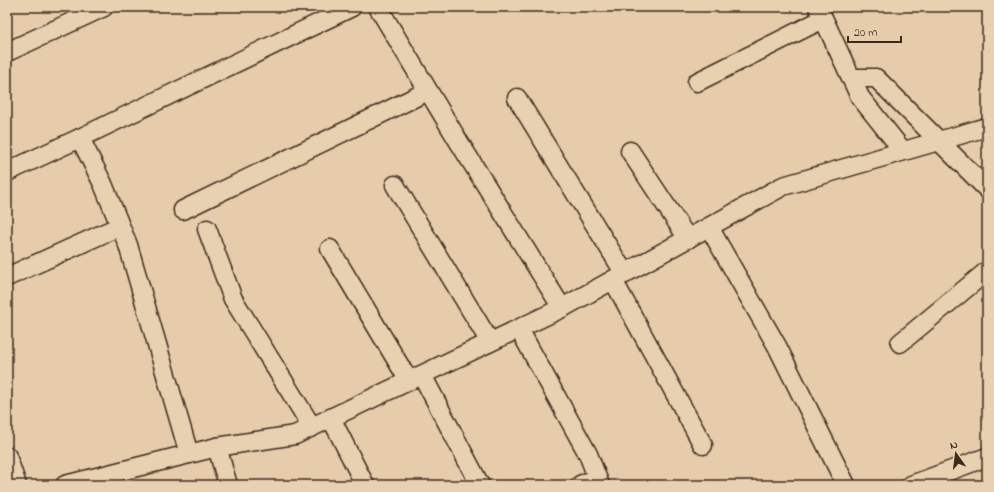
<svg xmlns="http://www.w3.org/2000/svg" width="994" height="492" viewBox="0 0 994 492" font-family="'Indie Flower',sans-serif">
  <rect width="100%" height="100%" fill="#e7ccab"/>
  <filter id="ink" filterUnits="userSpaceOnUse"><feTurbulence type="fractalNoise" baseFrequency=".025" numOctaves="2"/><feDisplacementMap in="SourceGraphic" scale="8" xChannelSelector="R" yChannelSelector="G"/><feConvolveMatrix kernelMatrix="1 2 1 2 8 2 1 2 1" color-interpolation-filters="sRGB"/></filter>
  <g filter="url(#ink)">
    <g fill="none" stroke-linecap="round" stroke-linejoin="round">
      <defs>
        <g id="minor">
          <path d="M378 7 459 142 562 308"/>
          <path d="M818 7 860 97 903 151"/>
          <path d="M7 52 104 7"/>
          <path d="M851 78H876L987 189"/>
          <path d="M697 82 823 19"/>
          <path d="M517 98 625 274"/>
          <path d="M80 138 103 184 128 245 189 454"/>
          <path d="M630 151 688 239"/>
          <path d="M7 172 80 138 352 7"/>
          <path d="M395 185 490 342"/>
          <path d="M183 210 428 91"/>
          <path d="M709 227 777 346 846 485"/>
          <path d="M207 229 233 299 312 427"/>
          <path d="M330 249 409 381"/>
          <path d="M7 277 120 226"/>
          <path d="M613 280 703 445"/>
          <path d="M519 329 588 454 600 485"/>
          <path d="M900 343 987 271"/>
          <path d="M422 375 480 485"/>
          <path d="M331 418 365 485"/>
          <path d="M217 447 228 485"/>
          <path d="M7 456 17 485"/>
          <path d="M65 485 217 447 295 435 562 308 783 186 987 127"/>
          <path d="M580 485 597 478"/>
          <path d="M911 485 987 457"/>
        </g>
      </defs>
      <use href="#minor" stroke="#3b2a1e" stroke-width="21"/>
      <use href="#minor" stroke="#e8d1b1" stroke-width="18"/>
    </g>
  </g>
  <rect width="994" height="492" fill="none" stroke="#e8d1b1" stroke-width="24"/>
  <rect x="12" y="12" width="970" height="468" fill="none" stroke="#3b2a1e" stroke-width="1.5" filter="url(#ink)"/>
  <g transform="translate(956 454) rotate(346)" stroke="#e8d1b1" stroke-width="3" paint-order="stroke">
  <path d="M0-3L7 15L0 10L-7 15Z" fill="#3b2a1e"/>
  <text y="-6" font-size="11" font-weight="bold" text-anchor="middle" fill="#3b2a1e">N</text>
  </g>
  <path d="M848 36v6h53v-6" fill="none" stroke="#3b2a1e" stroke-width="2"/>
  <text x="854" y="36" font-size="12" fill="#3b2a1e" stroke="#e8d1b1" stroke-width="3" paint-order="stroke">20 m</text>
</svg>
